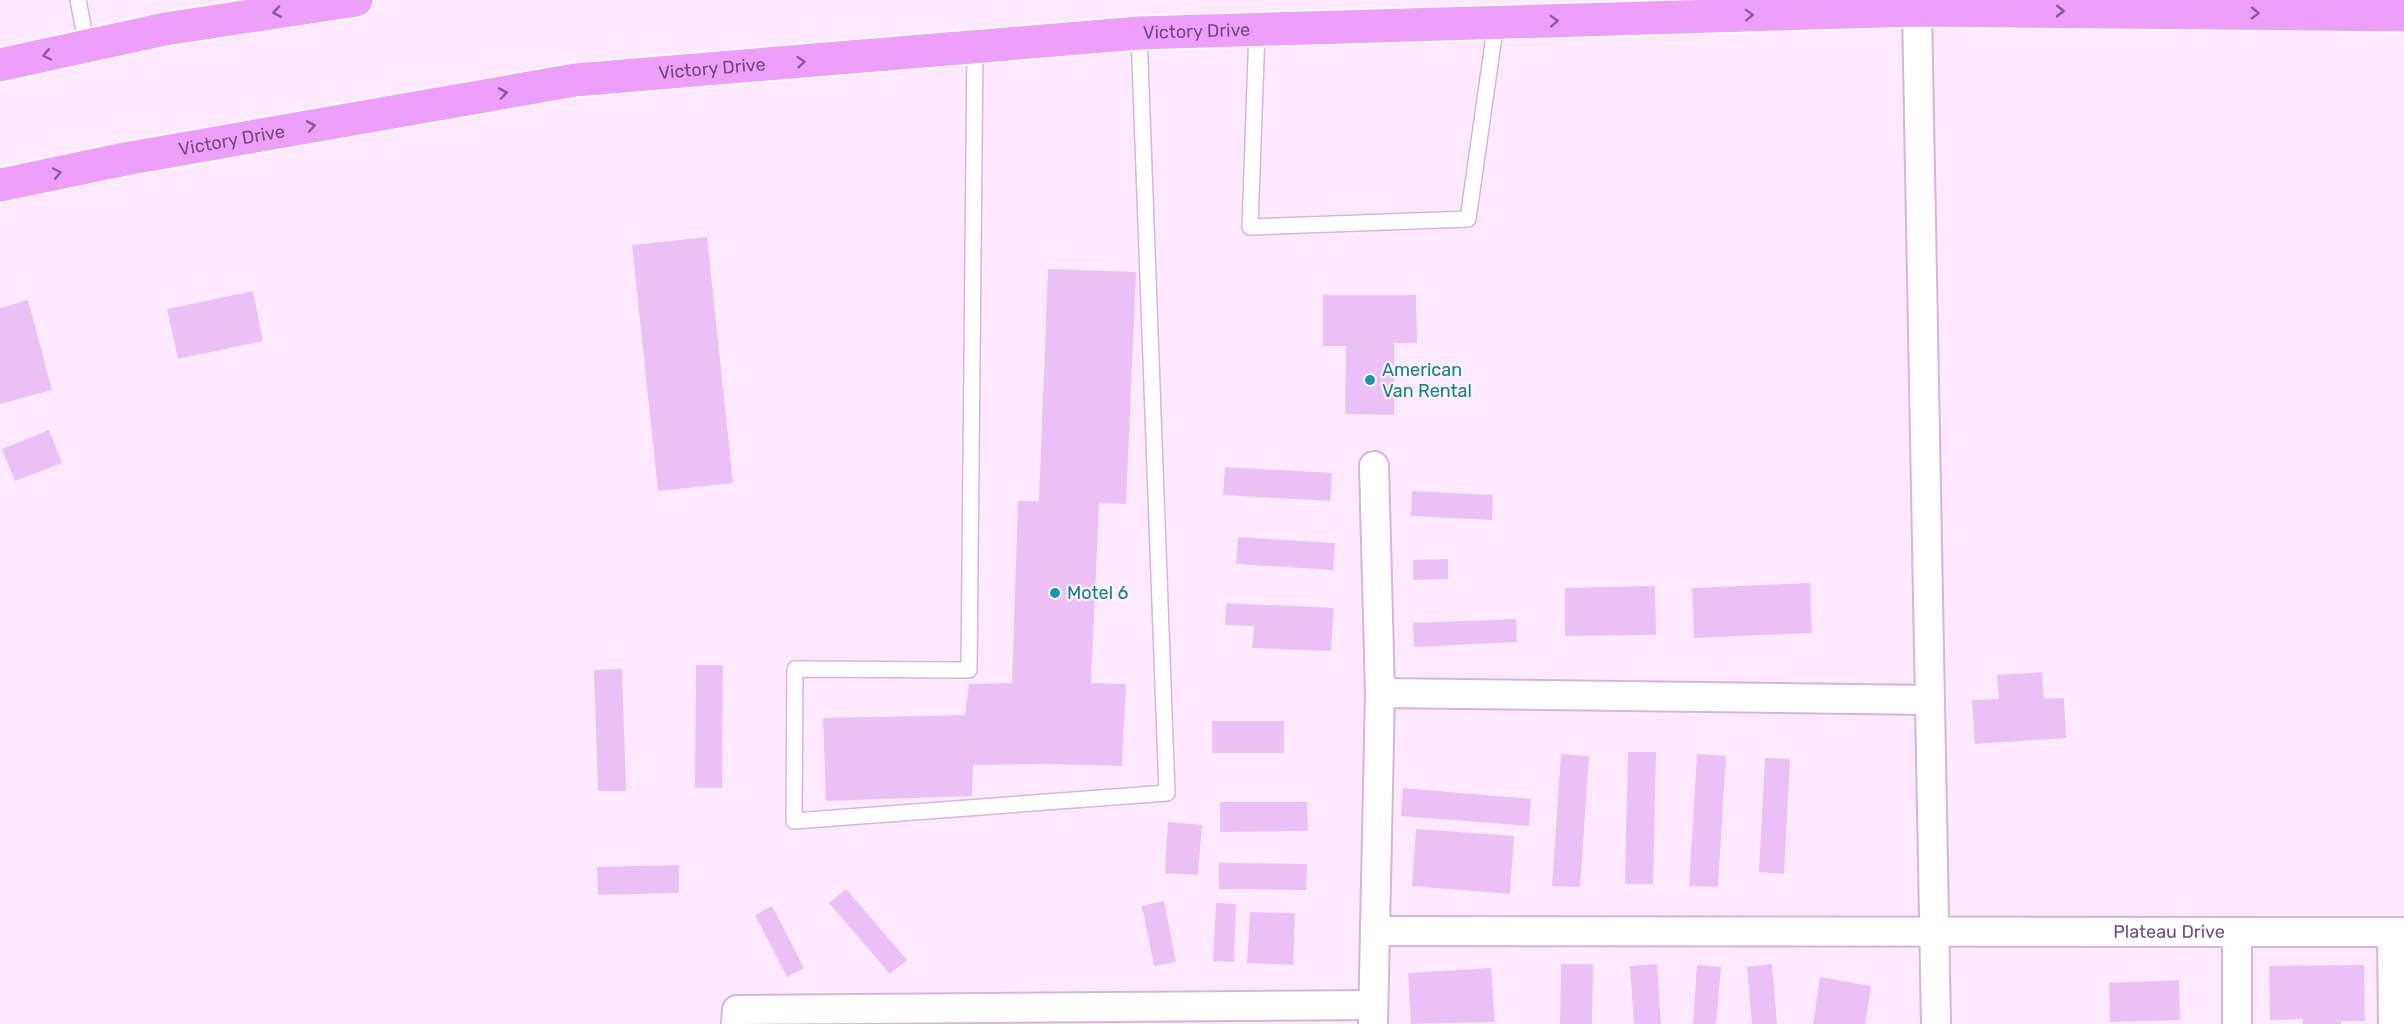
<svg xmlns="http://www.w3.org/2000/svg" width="2404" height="1024" viewBox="0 0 2404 1024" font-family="Rubik,sans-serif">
  <rect width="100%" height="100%" fill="#feeafe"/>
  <g fill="#ebc0f6">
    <path d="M707 237 733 483 658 491 632 245Z"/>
    <path d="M1048 269 1136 272 1126 504 1099 503 1091 683 1126 684 1122 766 1052 764 973 765 972 796 826 801 823 718 965 715 969 684 1012 683 1018 501H1039Z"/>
    <path d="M253 291 263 341 178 359 167 309Z"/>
    <path d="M1323 295H1416L1417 343H1394V415L1345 414 1346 346H1323Z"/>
    <path d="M28 300 52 390 0 404V308Z"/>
    <path d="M49 430 62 463 15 481 2 449Z"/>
    <path d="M1225 467 1332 473 1330 501 1223 495Z"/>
    <path d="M1412 491 1493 495 1492 520 1411 516Z"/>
    <path d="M1238 537 1335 543 1333 570 1236 564Z"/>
    <path d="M1448 559V579L1413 580V560Z"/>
    <path d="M1810 583 1812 633 1694 638 1692 588Z"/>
    <path d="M1655 586 1656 635 1565 636V588Z"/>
    <path d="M1226 603 1334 608 1331 651 1252 648 1254 626 1225 625Z"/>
    <path d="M1516 619 1517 642 1414 647 1413 623Z"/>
    <path d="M696 665H723L722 788H695Z"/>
    <path d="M622 669 626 791H598L594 670Z"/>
    <path d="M2042 672 2044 699 2064 698 2066 738 1975 744 1972 700 1999 699 1997 675Z"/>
    <rect x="1212" y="721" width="72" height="32"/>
    <path d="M1628 752H1656L1653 884H1625Z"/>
    <path d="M1561 754 1589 756 1580 887 1552 886Z"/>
    <path d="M1697 754 1726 756 1718 887 1689 886Z"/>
    <path d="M1765 758 1790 759 1784 874 1759 872Z"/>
    <path d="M1403 788 1531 799 1529 826 1401 816Z"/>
    <path d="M1220 802H1307L1308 831 1220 832Z"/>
    <path d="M1168 822 1202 825 1198 875 1165 873Z"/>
    <path d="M1416 829 1514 836 1510 894 1412 886Z"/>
    <path d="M1219 863 1307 864 1306 890 1219 889Z"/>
    <path d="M679 865V893L598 895 597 867Z"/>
    <path d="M846 889 907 960 890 974 829 903Z"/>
    <path d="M1164 901 1176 962 1154 966 1142 906Z"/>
    <path d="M1216 903 1236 904 1234 962 1213 961Z"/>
    <path d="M772 906 804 968 787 977 755 915Z"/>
    <path d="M1250 912 1295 913 1293 965 1247 963Z"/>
    <path d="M1561 964H1593L1592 1024H1560Z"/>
    <path d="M1657 964 1661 1024H1634L1630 966Z"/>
    <path d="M1772 964 1777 1024H1752L1747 967Z"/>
    <path d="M1697 965 1721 967 1716 1024H1693Z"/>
    <path d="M2364 965 2365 1021H2341V1024H2303V1019L2270 1020 2269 966Z"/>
    <path d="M1491 968 1495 1022 1411 1024 1408 973Z"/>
    <path d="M1820 977 1871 986 1865 1024H1813Z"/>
    <path d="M2179 980 2180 1020 2110 1022 2109 983Z"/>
  </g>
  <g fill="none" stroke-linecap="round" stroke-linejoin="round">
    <defs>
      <g id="service">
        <path d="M78 0 87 46"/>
        <path d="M1257 30 1250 227 1468 219 1496 22"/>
        <path d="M975 48 969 670 795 669 794 821 1167 793 1139 33"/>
      </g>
      <g id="minor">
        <path d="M1917 10 1936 1024"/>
        <path d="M1374 466 1380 693"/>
        <path id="s1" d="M1375 931 2404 932"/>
        <path d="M2392 932 2393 1024"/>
        <path d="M2237 933V1024"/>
        <path d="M736 1024 737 1010 1373 1005"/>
        <path d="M1373 1024 1380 693 1929 700"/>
      </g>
      <g id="trunk">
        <path d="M0 65 165 29 356 0"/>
        <path id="s2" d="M0 185 125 159 575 80 1139 33 1917 10 2404 15"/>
      </g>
    </defs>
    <use href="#service" stroke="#d4b6d9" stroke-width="18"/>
    <use href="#minor" stroke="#d4b6d9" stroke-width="32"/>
    <use href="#trunk" stroke="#fff" stroke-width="36"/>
    <use href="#service" stroke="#fff" stroke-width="15"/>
    <use href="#minor" stroke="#fff" stroke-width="28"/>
    <use href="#trunk" stroke="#ee9ffc" stroke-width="33"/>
  </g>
  <defs><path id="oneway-chevron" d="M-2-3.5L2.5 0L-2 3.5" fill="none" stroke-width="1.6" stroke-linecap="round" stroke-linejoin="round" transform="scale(1.5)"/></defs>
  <g stroke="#895b96">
    <use href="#oneway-chevron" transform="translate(2060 11)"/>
    <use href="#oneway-chevron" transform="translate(277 12) rotate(171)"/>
    <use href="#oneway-chevron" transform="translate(2255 13) rotate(1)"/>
    <use href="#oneway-chevron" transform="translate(1749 15) rotate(-2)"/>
    <use href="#oneway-chevron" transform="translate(1554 21) rotate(-2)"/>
    <use href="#oneway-chevron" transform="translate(47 55) rotate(168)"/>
    <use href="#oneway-chevron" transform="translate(801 62) rotate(-5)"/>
    <use href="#oneway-chevron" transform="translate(503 93) rotate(-10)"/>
    <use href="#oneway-chevron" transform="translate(311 126) rotate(-10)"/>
    <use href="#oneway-chevron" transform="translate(57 173) rotate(-12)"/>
  </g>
  <g fill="#0f9aa8" stroke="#fff2ff" stroke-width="2">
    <circle cx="1370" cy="380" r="6"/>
    <circle cx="1055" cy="593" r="6"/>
  </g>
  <g text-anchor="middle" stroke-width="4.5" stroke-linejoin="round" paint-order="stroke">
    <g font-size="18" fill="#704a7c" stroke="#fff2ff">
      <text dy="6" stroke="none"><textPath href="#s2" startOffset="1208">Victory Drive</textPath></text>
      <text dy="6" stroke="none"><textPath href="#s2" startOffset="722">Victory Drive</textPath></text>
      <text dy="6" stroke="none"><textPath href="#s2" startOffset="236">Victory Drive</textPath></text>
      <text dy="6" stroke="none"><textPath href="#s1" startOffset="794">Plateau Drive</textPath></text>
    </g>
    <g font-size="18" fill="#0d838f" stroke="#fff2ff" text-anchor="start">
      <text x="1382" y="376">American<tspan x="1382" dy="21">Van Rental</tspan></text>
      <text x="1067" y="599">Motel 6</text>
    </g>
  </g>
</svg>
